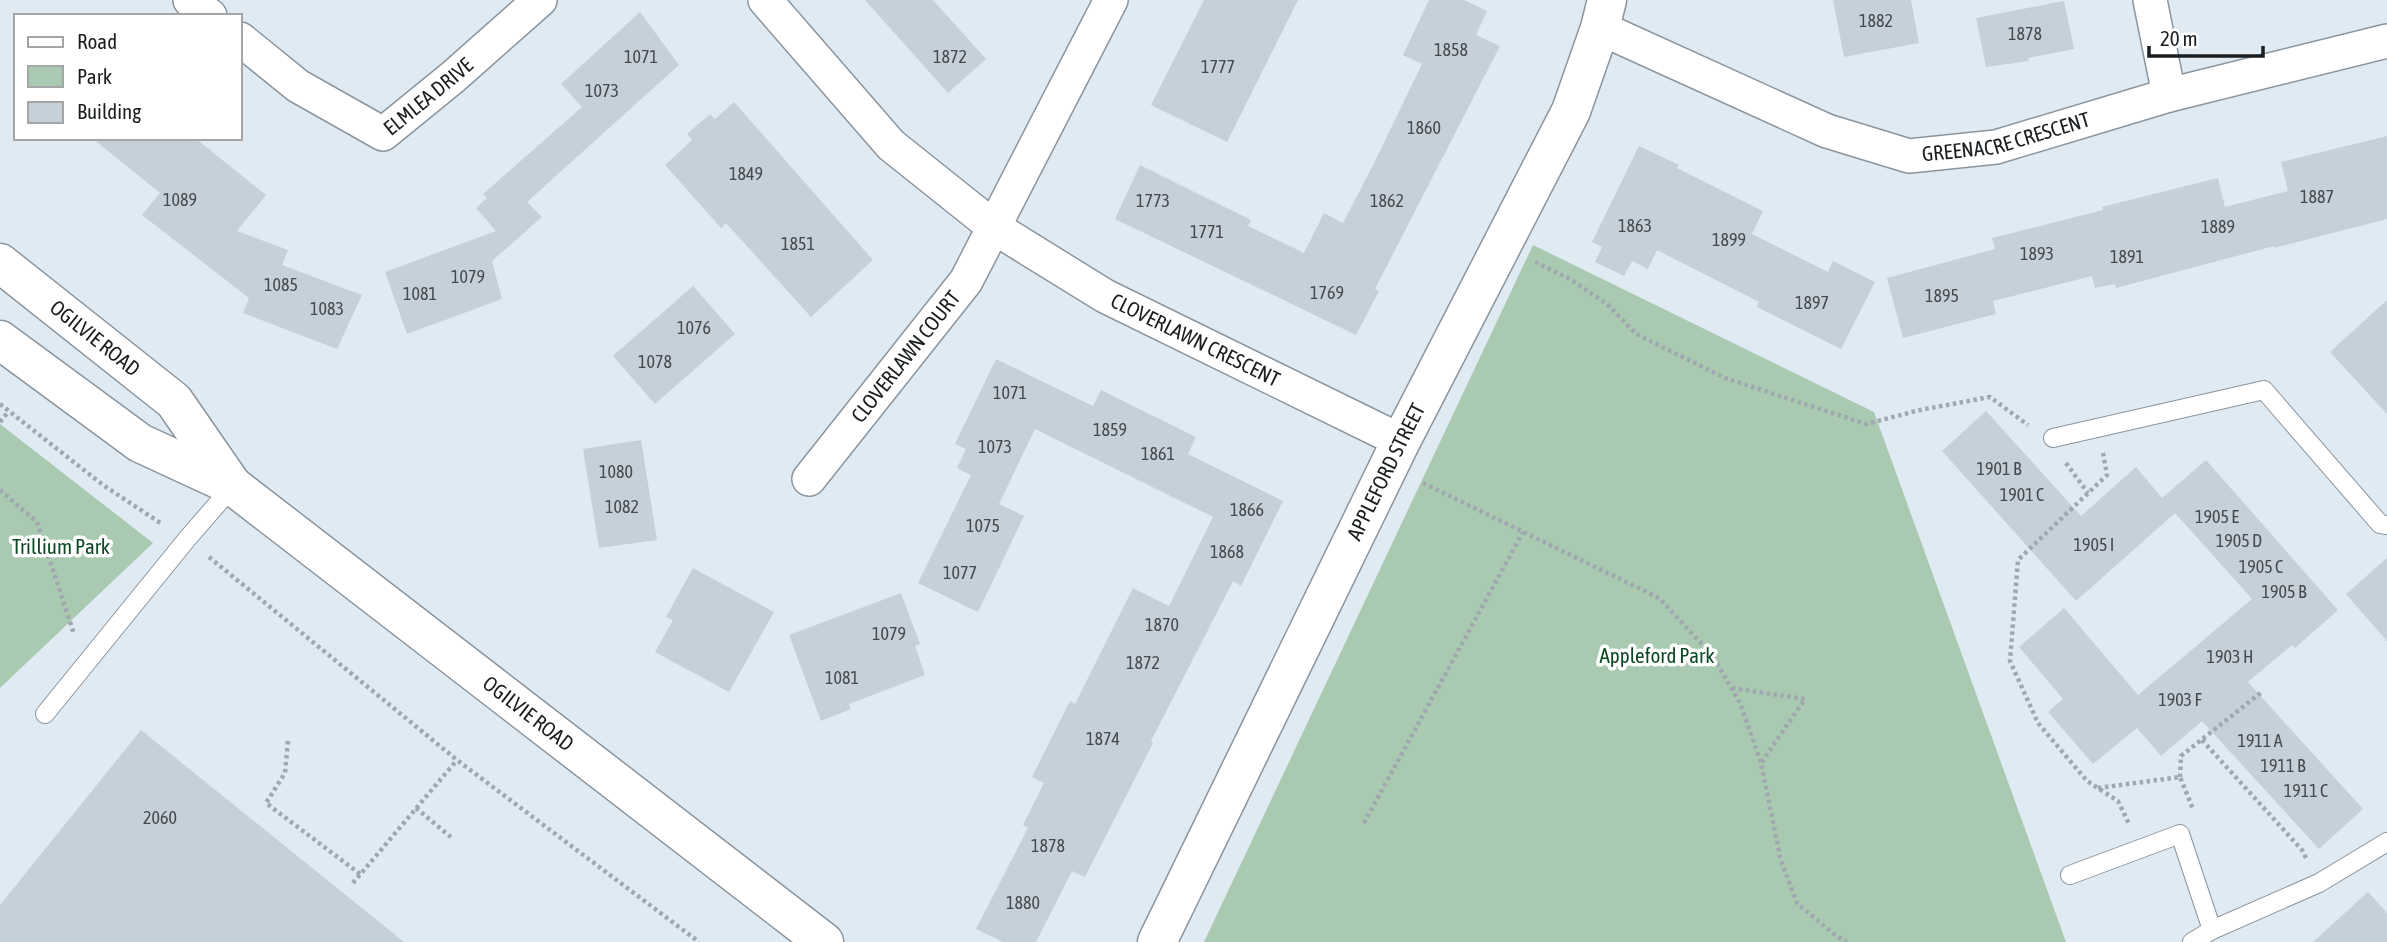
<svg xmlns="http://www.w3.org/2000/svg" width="2387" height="942" viewBox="0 0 2387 942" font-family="'Asap Condensed',sans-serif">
  <rect width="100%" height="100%" fill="#e0eaf3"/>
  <g fill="#a9cab0">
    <path d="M1533 245 1874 412 2066 942H1204Z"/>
    <path d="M0 424 153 543 0 688Z"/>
  </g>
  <g fill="#c6d0d9">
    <path d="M865 0H933L986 59 948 93Z"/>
    <path d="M1204 0H1298L1227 142 1151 105Z"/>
    <path d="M1429 0H1464L1487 11 1476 35 1500 46 1375 289 1379 291 1356 335 1115 219 1140 165 1251 220 1248 226 1304 253 1324 213 1343 223 1374 163 1422 64 1403 55Z"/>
    <path d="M1833 0H1911L1919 43 1844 57Z"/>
    <path d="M2064 1 2074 49 2028 58 2029 61 1986 67 1976 18Z"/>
    <path d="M640 12 679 65 527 202 542 217 492 261 502 299 407 334 385 272 496 231 476 208 487 198 483 194 582 107 561 84Z"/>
    <path d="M734 102 873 260 811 317 726 223 721 228 665 165 692 140 687 134 710 114 715 119Z"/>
    <path d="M2387 136V219L2274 248V246L2116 288 2115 284 2095 288 2092 276 1993 301 1996 314 1903 338 1887 278 1995 249 1992 238 2103 210 2102 207 2218 178 2225 207 2288 191 2281 162Z"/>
    <path d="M92 138H195L266 195 237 231 288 250 282 265 362 295 337 349 243 313 249 298 142 215 160 193Z"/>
    <path d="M1639 146 1679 165 1677 168 1763 211 1752 234 1828 272 1833 261 1875 282 1841 349 1757 307 1759 302 1657 250 1648 269 1632 261 1624 276 1595 262 1602 247 1592 242Z"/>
    <path d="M693 286 735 334 655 404 613 356Z"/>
    <path d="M2387 300V414L2330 352Z"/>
    <path d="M996 359 1093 406 1101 390 1196 437 1188 454 1283 501 1241 586 1233 581 1151 741 1153 743 1085 877 1072 871 1036 942H1003L976 929 1028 828 1023 825 1044 783 1032 777 1070 701 1075 704 1133 588 1169 606 1213 517 1035 429 999 504 1024 516 978 612 918 583 971 475 957 468 966 449 955 444Z"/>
    <path d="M1986 411 2081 516 2136 467 2162 498 2206 460 2338 610 2295 648 2292 645 2248 682 2363 809 2319 849 2202 721 2161 756 2137 728 2093 764 2048 712 2063 699 2019 647 2064 608 2138 695 2252 599 2175 513 2076 601 1942 451Z"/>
    <path d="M641 440 657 540 599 548 583 449Z"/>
    <path d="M2387 558V641L2346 594Z"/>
    <path d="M693 568 774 612 729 692 655 652 673 620 666 617Z"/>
    <path d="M901 593 920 644 915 646 925 675 849 704 851 709 821 721 789 635Z"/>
    <path d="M141 730 404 942H0V905Z"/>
    <path d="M2368 892 2387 913V942H2313Z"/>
  </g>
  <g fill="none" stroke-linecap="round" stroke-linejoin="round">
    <defs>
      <g id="service">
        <path d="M2053 438 2264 390 2380 524 2387 525"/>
        <path d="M45 714 187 539 233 486"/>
        <path d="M2070 875 2180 834 2212 930"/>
        <path d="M2192 942 2212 930 2319 883 2387 842"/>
      </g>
      <g id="minor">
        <path d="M190 0 210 16"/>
        <path id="s1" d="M765 0 891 145 995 228 1105 296 1401 441"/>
        <path d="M2150 0 2169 95"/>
        <path id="s2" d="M1600 28 1827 131 1909 156 1996 147 2169 95 2387 41"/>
        <path id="s3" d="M240 39 298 86 383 134 453 77 540 0"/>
        <path id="s4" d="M809 479 966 281 1111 0"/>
      </g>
      <g id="tertiary">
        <path id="s5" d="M1157 942 1401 441 1571 111 1600 28 1607 0"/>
      </g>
      <g id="secondary">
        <path id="s6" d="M0 263 174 401 232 485"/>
        <path id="s7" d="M0 340 140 443 233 486 824 942"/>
      </g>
    </defs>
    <use href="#service" stroke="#8b959d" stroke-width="20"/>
    <use href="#minor" stroke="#8b959d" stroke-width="36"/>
    <use href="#tertiary" stroke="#8b959d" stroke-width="41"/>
    <use href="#secondary" stroke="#8b959d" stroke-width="41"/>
    <g stroke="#a0a8af" stroke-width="4.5" stroke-dasharray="3.5 3.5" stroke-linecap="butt">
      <path d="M1535 262 1570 279 1607 304 1636 334 1725 378 1866 424 1920 410 1990 397 2028 425"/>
      <path d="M0 404 103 485 162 524"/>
      <path d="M0 422 9 411"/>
      <path d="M2103 453 2107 475 2018 560 2010 661 2038 723 2087 781 2118 801 2129 824"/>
      <path d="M2066 463 2088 493"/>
      <path d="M1423 483 1659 598 1712 655 1740 703 1761 763 1781 861 1797 903 1836 936 1847 942"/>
      <path d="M0 490 37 522 74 634"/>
      <path d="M209 557 457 760 699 942"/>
      <path d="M1732 688 1805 699 1761 763"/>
      <path d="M2202 740 2302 850 2307 860"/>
      <path d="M288 741 285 773 266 803 360 874"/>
      <path d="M2180 777 2181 756 2263 691"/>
      <path d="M2098 788 2180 777 2193 809"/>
      <path d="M416 808 452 838"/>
      <path d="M1364 823 1523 532"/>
      <path d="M353 883 457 760"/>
    </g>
    <use href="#service" stroke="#fff" stroke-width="18"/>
    <use href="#minor" stroke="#fff" stroke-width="33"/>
    <use href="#tertiary" stroke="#fff" stroke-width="38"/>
    <use href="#secondary" stroke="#fff" stroke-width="38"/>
  </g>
  <g text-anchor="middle" stroke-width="7" stroke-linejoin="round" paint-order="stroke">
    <g font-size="18" fill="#454a4f">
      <text x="1876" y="27">1882</text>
      <text x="2025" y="40">1878</text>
      <text x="1451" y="56">1858</text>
      <text x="641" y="63">1071</text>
      <text x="950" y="63">1872</text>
      <text x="1218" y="73">1777</text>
      <text x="602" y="97">1073</text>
      <text x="1424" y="134">1860</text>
      <text x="746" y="180">1849</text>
      <text x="2317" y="203">1887</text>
      <text x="180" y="206">1089</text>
      <text x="1153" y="207">1773</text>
      <text x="1387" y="207">1862</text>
      <text x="1635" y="232">1863</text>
      <text x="2218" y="233">1889</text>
      <text x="1207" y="238">1771</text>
      <text x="1729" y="246">1899</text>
      <text x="798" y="250">1851</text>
      <text x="2037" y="260">1893</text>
      <text x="2127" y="263">1891</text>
      <text x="468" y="283">1079</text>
      <text x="281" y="291">1085</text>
      <text x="1327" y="299">1769</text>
      <text x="420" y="300">1081</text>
      <text x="1942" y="302">1895</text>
      <text x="1812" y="309">1897</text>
      <text x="327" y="315">1083</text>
      <text x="694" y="334">1076</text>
      <text x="655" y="368">1078</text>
      <text x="1010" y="399">1071</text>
      <text x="1110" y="436">1859</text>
      <text x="995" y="453">1073</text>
      <text x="1158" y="460">1861</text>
      <text x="1999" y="475">1901 B</text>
      <text x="616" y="478">1080</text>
      <text x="2022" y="501">1901 C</text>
      <text x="622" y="513">1082</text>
      <text x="1247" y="516">1866</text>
      <text x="2217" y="523">1905 E</text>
      <text x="983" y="532">1075</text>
      <text x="2239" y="547">1905 D</text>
      <text x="2094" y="551">1905 I</text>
      <text x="1227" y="558">1868</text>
      <text x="2261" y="573">1905 C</text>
      <text x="960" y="579">1077</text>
      <text x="2284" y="598">1905 B</text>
      <text x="1162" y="631">1870</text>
      <text x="889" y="640">1079</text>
      <text x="2230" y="663">1903 H</text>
      <text x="1143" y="669">1872</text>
      <text x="842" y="684">1081</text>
      <text x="2180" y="706">1903 F</text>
      <text x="1103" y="745">1874</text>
      <text x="2260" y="747">1911 A</text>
      <text x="2283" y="772">1911 B</text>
      <text x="2306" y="797">1911 C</text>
      <text x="160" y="824">2060</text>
      <text x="1048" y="852">1878</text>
      <text x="1023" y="909">1880</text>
    </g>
    <g font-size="21" fill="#1a1e21" stroke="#fff">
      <text dy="7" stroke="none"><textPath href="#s3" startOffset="231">ELMLEA DRIVE</textPath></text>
      <text dy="7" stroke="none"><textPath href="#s2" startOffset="434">GREENACRE CRESCENT</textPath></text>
      <text dy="7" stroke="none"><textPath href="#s6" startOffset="121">OGILVIE ROAD</textPath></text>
      <text dy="7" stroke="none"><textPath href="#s1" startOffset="555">CLOVERLAWN CRESCENT</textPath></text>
      <text dy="7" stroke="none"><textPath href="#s4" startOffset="156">CLOVERLAWN COURT</textPath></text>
      <text dy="7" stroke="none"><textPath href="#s5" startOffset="523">APPLEFORD STREET</textPath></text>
      <text dy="7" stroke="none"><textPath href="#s7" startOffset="649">OGILVIE ROAD</textPath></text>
    </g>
    <g font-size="21" fill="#0c4823" stroke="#fff">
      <text x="61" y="554">Trillium Park</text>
      <text x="1657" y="663">Appleford Park</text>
    </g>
  </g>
  <rect x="14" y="14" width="228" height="126" fill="#ffffff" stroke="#a3a5a6" stroke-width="2"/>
  <rect x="28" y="37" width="35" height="10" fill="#ffffff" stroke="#a3a5a6" stroke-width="2"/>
  <text x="77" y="49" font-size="21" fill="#1a1e21">Road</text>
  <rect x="28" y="66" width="35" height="21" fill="#a9cab0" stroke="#a3a5a6" stroke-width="2"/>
  <text x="77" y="84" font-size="21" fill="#1a1e21">Park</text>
  <rect x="28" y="102" width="35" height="21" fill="#c6d0d9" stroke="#a3a5a6" stroke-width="2"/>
  <text x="77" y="119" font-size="21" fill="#1a1e21">Building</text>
  <path d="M2149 46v10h114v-10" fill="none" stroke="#1a1e21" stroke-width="3.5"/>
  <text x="2160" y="46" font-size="21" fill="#1a1e21" stroke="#ffffff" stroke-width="5" paint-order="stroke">20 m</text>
</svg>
